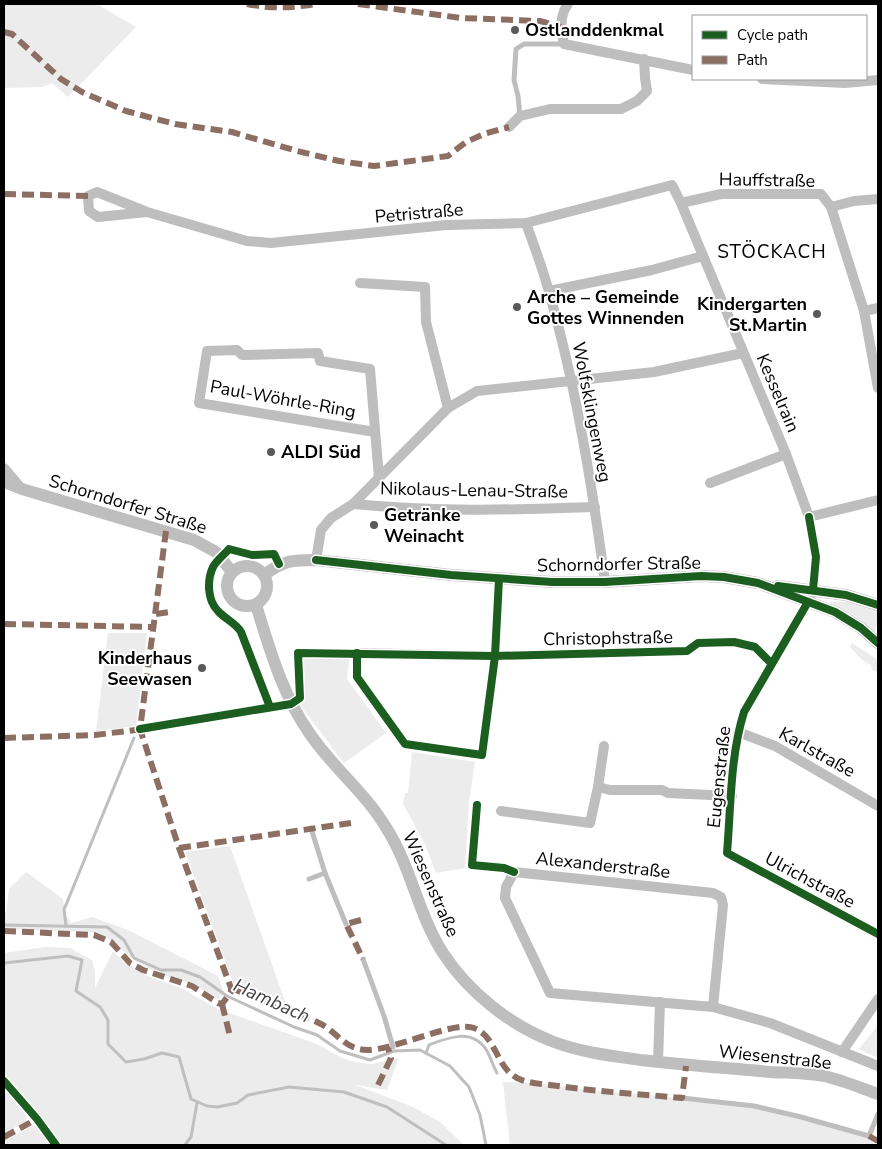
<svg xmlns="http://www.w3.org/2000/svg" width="882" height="1149" viewBox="0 0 882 1149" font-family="'Nunito Sans',sans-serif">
  <rect width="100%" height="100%" fill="#fff"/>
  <g fill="#ececec">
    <path d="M4 4H97L136 27 68 97 52 83 43 87 4 88V39L7 30 4 28Z"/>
    <path d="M831 602H850L878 609V621L874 634 830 604Z"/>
    <path d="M108 633H147L136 726 96 731Z"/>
    <path d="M852 643 878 660V672L872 670 871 665 862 660 850 647Z"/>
    <path d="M305 655H350L347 679 386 733 344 763 300 705 299 660Z"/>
    <path d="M412 752 475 762 469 801 465 868 436 873 425 844 403 804 405 793H408Z"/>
    <path d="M230 846 287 1007 234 985 185 852Z"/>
    <path d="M26 872 63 899 65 913 71 923 92 917 128 930 218 976 224 993 218 1000C210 994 201 988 191 984 176 978 158 975 144 966 124 955 115 938 92 932L4 929V913L6 912 9 889Z"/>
    <path d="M45 947 70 948 92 960 95 971V988L113 951 123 961 147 976 181 988 218 1009 317 1044 342 1058 355 1062 372 1064 399 1058 387 1090 355 1085 411 1106 440 1122 464 1145H4V1141L42 1121 4 1073V953Z"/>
    <path d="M878 1025V1058L859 1049Z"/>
    <path d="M503 1082 537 1083 588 1090 641 1094 754 1106 869 1136 878 1142V1145H510Z"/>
    <path d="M4 1087 27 1115 26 1122 4 1133Z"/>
  </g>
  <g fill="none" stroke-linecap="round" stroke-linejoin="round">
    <g stroke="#bfbfbf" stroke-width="3">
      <path d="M4 925 107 927 124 940 134 958 161 970H181L200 977 227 996 294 1027 317 1035 340 1051 370 1060 394 1051 420 1050 450 1066 469 1087 480 1115 486 1145"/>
      <path d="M66 926 64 909 66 905 134 738"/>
      <path d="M4 963 68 956 82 960 76 991 100 1007 108 1020V1044L126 1062 144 1059 162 1053 179 1057 191 1099 207 1106 217 1107 237 1103 248 1095 289 1087 344 1092 387 1107 446 1145"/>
      <path d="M426 1053 429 1045C449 1037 473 1028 487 1051 491 1058 493 1066 497 1073"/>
      <path d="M185 1145 191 1137 197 1103"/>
    </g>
    <g stroke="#bebebe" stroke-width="5">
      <path d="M520 116 518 96 514 80 516 49 524 44H564"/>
      <path d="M325 873 346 924"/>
      <path d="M309 879 325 873 311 828"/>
      <path d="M363 959 384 1016 393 1047"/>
      <path d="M682 1098 754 1106 801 1117 869 1136 878 1114"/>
    </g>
    <g stroke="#bebebe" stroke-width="10">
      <path d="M568 4C559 16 561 30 564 44L693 70"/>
      <path d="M762 79 845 83 878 80"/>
      <path d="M509 127 520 116 550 109H621L637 101 647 91 645 78 644 59"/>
      <path d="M681 203 721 194H821L831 207 854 201 878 199"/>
      <path d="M831 207 864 311 878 388"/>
      <path d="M147 212 98 217 89 211 88 196 97 192 147 212 247 241 271 243 446 225 526 223 672 185 681 203 786 454 809 517 816 557 813 590 808 602 744 712C730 757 731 806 727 853L878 934"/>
      <path d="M526 223C534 246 543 269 549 292 576 386 592 485 605 582"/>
      <path d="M360 283 425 287 426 322 448 408"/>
      <path d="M549 291 652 270 703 256"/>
      <path d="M864 311 878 308"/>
      <path d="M375 432 199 403 207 351 237 350 242 355 318 353 320 361 370 369 379 478"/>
      <path d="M4 468 21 488"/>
      <path d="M710 483 786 454"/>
      <path d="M353 504C434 512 514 510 595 507"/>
      <path d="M809 517 878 500"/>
      <path d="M316 560 321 530 331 518 353 504 448 408 477 391 654 372 743 353"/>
      <path d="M499 579 495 656 482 755 405 744 357 677V653L495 656 687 651 698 643 734 642 755 647 771 663"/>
      <path d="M738 732 775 746 878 806"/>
      <path d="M598 787 610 790H662L668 793 732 796"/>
      <path d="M501 811 590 823 598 787 604 746"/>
      <path d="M713 1007 723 905 721 897 713 893 514 872 506 887 505 898 550 993 713 1007 770 1023 878 1066"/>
      <path d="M842 1052 878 999"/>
      <path d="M658 1062 660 1002"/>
    </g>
    <g stroke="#bebebe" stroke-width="12">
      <path d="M4 482 22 489 194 540 216 552 232 572"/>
      <circle cx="247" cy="586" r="20"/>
      <path d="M264 575C284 560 292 560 316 560L451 575 552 582H605L701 576 724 577 758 583 835 612 861 628 878 643"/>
      <path d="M778 586 846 595 878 605"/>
      <path d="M256 605C270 650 282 694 310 734 333 768 366 793 387 829 411 867 418 914 443 953 468 992 511 1026 554 1042 580 1052 613 1056 640 1060 684 1065 727 1068 771 1072 789 1073 807 1073 824 1076 842 1080 861 1088 878 1094"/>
    </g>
    <g stroke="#8d6e63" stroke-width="6" stroke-dasharray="12 6" stroke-linecap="butt">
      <path d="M247 4C273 9 290 8 316 4"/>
      <path d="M358 4 461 18 540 21 561 27"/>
      <path d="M4 32 12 34 61 79 82 92 126 111 175 124 232 132 297 151 339 161 374 166 448 156 466 142 484 134 509 127"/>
      <path d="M4 194 88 196"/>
      <path d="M156 614 170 612"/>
      <path d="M4 624 154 627"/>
      <path d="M4 738 95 735 143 729"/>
      <path d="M179 848 351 823"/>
      <path d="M361 920 346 924 363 959"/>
      <path d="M4 931 94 935 111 942 130 963 143 970 192 986 218 1003 222 1004 231 992V988L179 848 140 729 166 531"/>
      <path d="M231 988C260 1000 291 1009 319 1023 338 1032 343 1049 367 1050 395 1050 455 1020 474 1028 497 1037 495 1066 517 1078 529 1084 545 1084 558 1086 599 1092 641 1094 682 1098L686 1066"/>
      <path d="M222 1004 230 1036"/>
      <path d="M378 1085 391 1058 388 1048"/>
      <path d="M869 1136 878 1141"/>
      <path d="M4 1137 37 1119"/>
    </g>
    <defs>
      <g id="cycleway">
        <path d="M809 517 816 557 813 590"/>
        <path d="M316 560 451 575 552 582H605L701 576 724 577 758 583 835 612 861 628 878 643"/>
        <path d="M778 586 846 595 878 605"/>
        <path d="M808 602 744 712C730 757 731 806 727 853L878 934"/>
        <path d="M357 653V677L405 744 482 755 495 656 499 579"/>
        <path d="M270 707 241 632C236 623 225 619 218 611 207 600 207 580 213 567 217 560 224 555 229 549L252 555 274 554 279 564"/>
        <path d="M140 729 291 704 300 698 298 653 495 656 687 651 698 643 734 642 755 647 771 663"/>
        <path d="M477 805 472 865 504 868 514 872"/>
        <path d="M4 1081 37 1119 56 1145"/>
      </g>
    </defs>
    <use href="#cycleway" stroke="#fff" stroke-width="11"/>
    <use href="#cycleway" stroke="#1b5e20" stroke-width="8"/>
  </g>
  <g fill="#595959" stroke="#fff" stroke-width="2">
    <circle cx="515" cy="30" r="5"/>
    <circle cx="517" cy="307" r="5"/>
    <circle cx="817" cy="314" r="5"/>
    <circle cx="271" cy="452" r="5"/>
    <circle cx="374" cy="525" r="5"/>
    <circle cx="202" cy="668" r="5"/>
  </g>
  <g text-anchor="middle" stroke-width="4" stroke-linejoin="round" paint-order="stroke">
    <g font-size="18" font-weight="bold" fill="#000" stroke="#fff" text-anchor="start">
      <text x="525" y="36">Ostlanddenkmal</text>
      <text x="527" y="303">Arche – Gemeinde<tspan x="527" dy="21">Gottes Winnenden</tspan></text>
      <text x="807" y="310" text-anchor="end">Kindergarten<tspan x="807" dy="21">St.Martin</tspan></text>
      <text x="281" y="458">ALDI Süd</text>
      <text x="384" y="521">Getränke<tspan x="384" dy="21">Weinacht</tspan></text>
      <text x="192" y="664" text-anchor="end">Kinderhaus<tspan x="192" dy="21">Seewasen</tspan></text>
    </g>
    <g font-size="18" fill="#000" stroke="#fff">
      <text transform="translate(767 180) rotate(1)" y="6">Hauffstraße</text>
      <text transform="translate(419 213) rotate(-5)" y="6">Petristraße</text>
      <text transform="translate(778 393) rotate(67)" y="6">Kesselrain</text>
      <text transform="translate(283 399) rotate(10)" y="6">Paul-Wöhrle-Ring</text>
      <text transform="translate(592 412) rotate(79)" y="6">Wolfsklingenweg</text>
      <text transform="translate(474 490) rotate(1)" y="6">Nikolaus-Lenau-Straße</text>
      <text transform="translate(128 504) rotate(17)" y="6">Schorndorfer Straße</text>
      <text transform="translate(619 564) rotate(-1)" y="6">Schorndorfer Straße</text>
      <text transform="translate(608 638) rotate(-1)" y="6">Christophstraße</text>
      <text transform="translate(817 752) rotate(29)" y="6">Karlstraße</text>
      <text transform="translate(719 777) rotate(-84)" y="6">Eugenstraße</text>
      <text transform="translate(603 865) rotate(6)" y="6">Alexanderstraße</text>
      <text transform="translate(810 880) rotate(28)" y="6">Ulrichstraße</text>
      <text transform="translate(431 884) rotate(66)" y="6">Wiesenstraße</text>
      <text transform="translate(775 1057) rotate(6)" y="6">Wiesenstraße</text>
    </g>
    <g font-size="19" letter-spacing="1" fill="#000" stroke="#fff">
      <text x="772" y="258">STÖCKACH</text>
    </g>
    <g font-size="19" font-style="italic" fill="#444" stroke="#fff">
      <text transform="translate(272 1000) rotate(24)" y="7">Hambach</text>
    </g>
  </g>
  <rect width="882" height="1149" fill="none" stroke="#000000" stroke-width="10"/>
  <rect x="692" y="15" width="175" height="65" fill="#ffffff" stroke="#999999"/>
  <rect x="702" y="31" width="25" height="8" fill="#1b5e20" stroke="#999999"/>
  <text x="737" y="40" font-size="15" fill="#000000">Cycle path</text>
  <rect x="702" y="56" width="25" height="8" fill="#8d6e63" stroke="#999999"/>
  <text x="737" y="65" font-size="15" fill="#000000">Path</text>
</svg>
